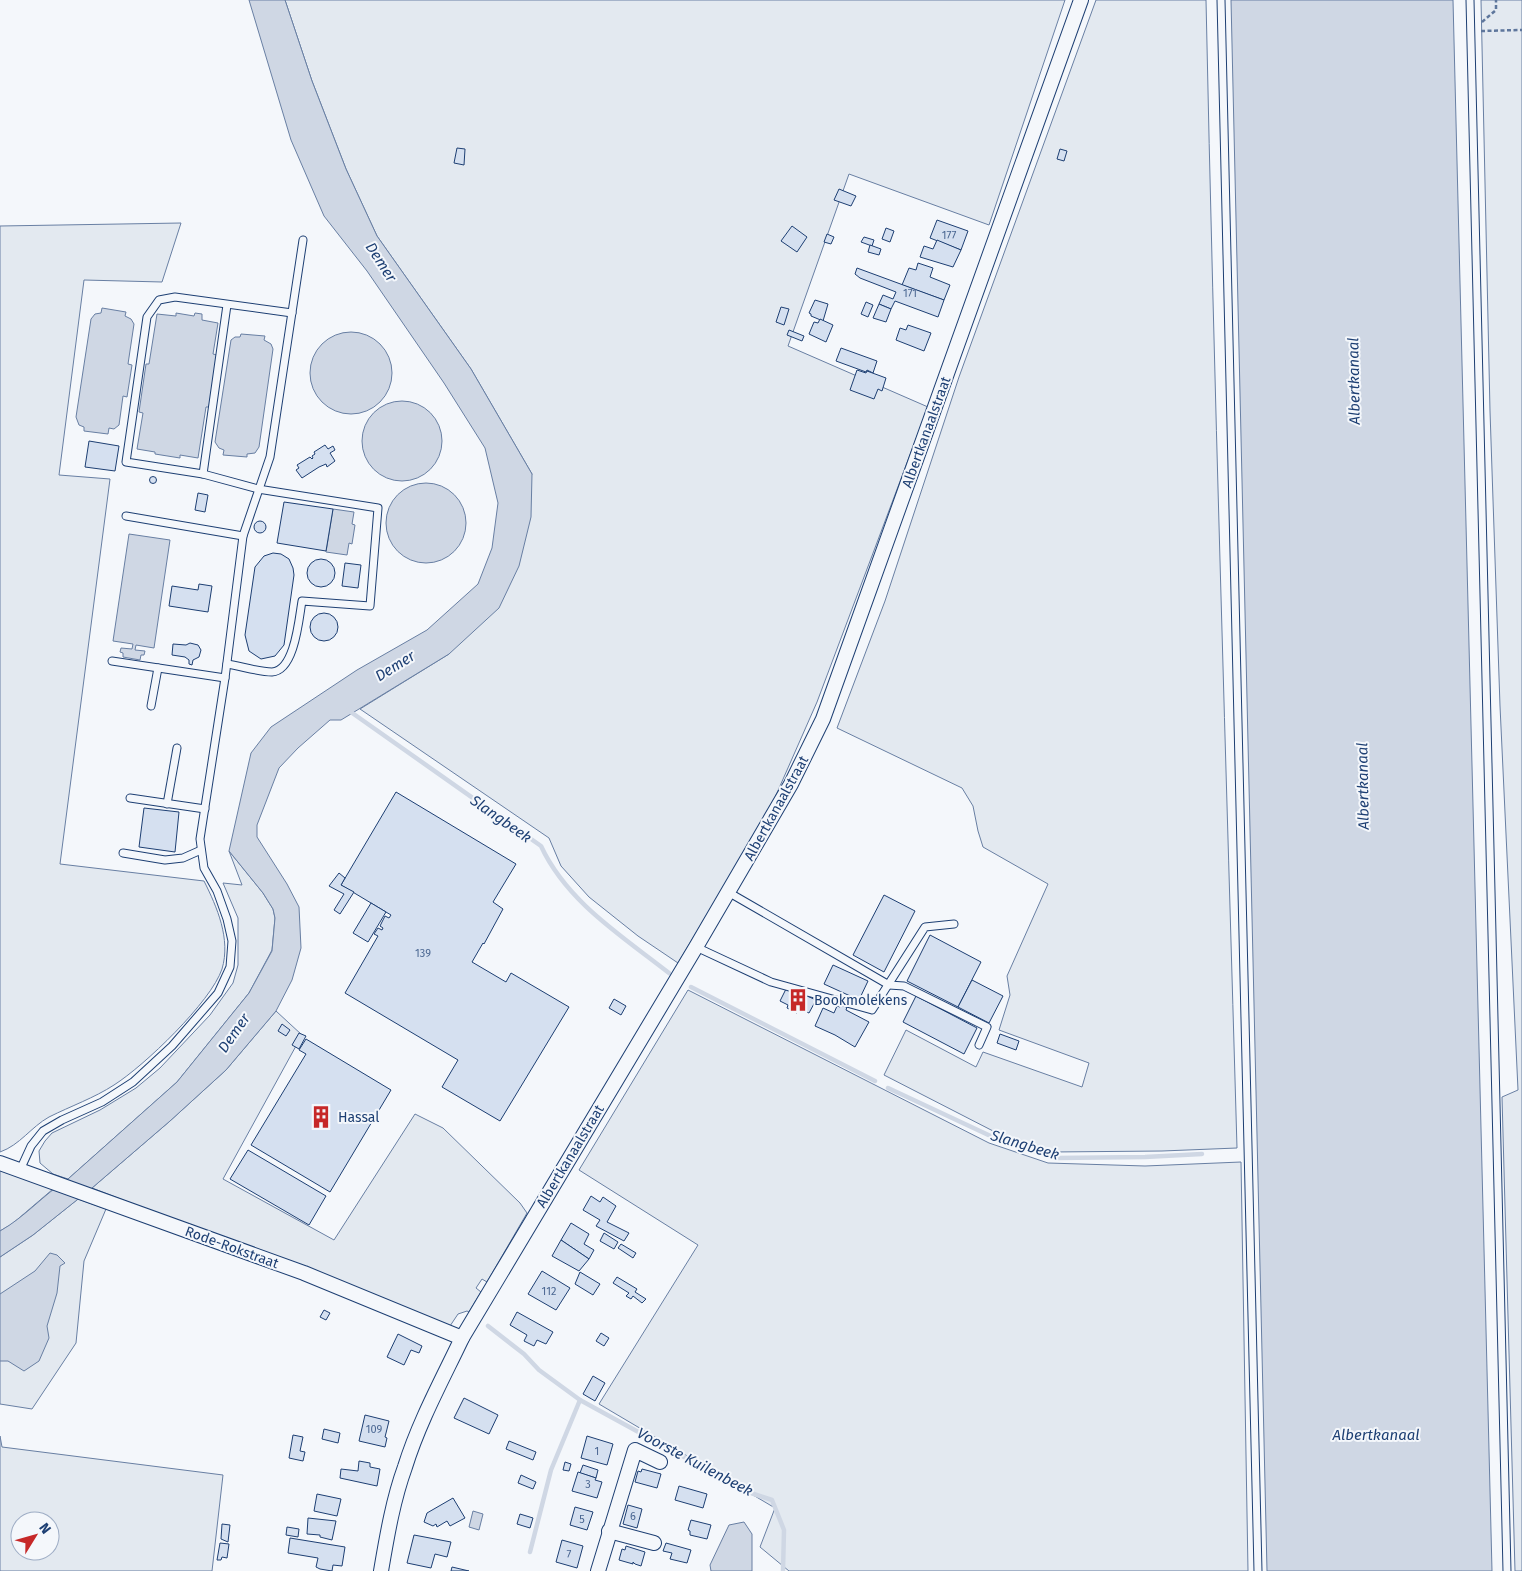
<svg xmlns="http://www.w3.org/2000/svg" width="1522" height="1571" viewBox="0 0 1522 1571" font-family="'Fira Sans',sans-serif">
  <rect width="100%" height="100%" fill="#f4f7fb"/>
  <g fill="#e3e9f0" stroke="#687fa3" fill-rule="evenodd">
    <path d="M285 0H1065L989 225 849 174 788 346 928 407 817 702 769 811 678 963 638 936 589 897 561 866 549 838 360 709 449 654 532 474 471 369 377 236 346 169 312 81Z"/>
    <path d="M1096 0H1206C1214 383 1226 765 1237 1148L1162 1151 1051 1152 995 1132 884 1075 906 1030 976 1067 983 1052 1082 1087 1089 1063 999 1030 1010 995 1007 976 1048 884 983 847 978 831 973 806 962 788 837 728 885 601 959 377Z"/>
    <path d="M1481 0H1522V1571H1515L1502 1097 1518 1090 1500 706 1490 411Z"/>
    <path d="M181 223 162 282 84 280 59 475 110 479 60 864 204 881C217 907 231 939 222 969 211 1002 144 1066 114 1085 94 1098 71 1106 49 1117 31 1127 20 1145 0 1152V226Z"/>
    <path d="M229 851 263 893 273 909 275 918 272 950 249 993 177 1082 68 1179 53 1174 40 1163 39 1151 45 1141 52 1133 100 1110 136 1088 160 1068 210 1015 233 983 238 965V918L223 883 242 885Z"/>
    <path d="M688 990 989 1143 1048 1163 1145 1166 1241 1162 1248 1571H789L760 1547 775 1508 599 1404 698 1245 579 1170Z"/>
    <path d="M276 1011 302 1035 223 1179 334 1240 415 1114 443 1128 520 1203 527 1213 487 1282 482 1279 476 1288 481 1292 469 1312 467 1311 458 1314 450 1326 92 1188 170 1121 226 1070Z"/>
    <path d="M0 1169 53 1189 12 1224 0 1231Z"/>
    <path d="M78 1199 106 1209 84 1261 76 1343 32 1409 0 1404V1257L33 1235Z"/>
    <path d="M0 1436 2 1447 223 1475 212 1571H0ZM20 1521H50V1551H20Z"/>
  </g>
  <g fill="#cfd7e4" stroke="#687fa3">
    <path d="M249 0H285L312 81 346 169 377 236 471 369 532 474 531 517 519 566 499 608 449 654 341 720H330L298 748 279 768 257 825V837L287 884 299 907 301 948 292 980 276 1011 226 1070 170 1121 92 1188 33 1235 0 1257V1231C25 1217 43 1195 68 1179L177 1082 249 993 272 951 275 918 273 909 263 893 229 851 251 753 271 727 357 670 427 630 478 584 492 548 498 503 485 448 444 383 367 271 324 216 291 140Z"/>
    <path d="M1231 0H1453L1492 1571H1267Z"/>
    <path d="M102 308 126 312 125 316 131 319 134 324 128 364 132 365 127 397 123 396 119 425 114 429 109 428 108 434 84 431V427L79 425 76 417 91 319 95 314 101 313Z"/>
    <path d="M176 313 194 316 195 313 202 314V320L218 323 213 354 217 355 209 407H206L198 458 180 455V458L155 454V452L137 449 143 413 139 412 146 364H149L157 314 176 316Z"/>
    <circle cx="351" cy="373" r="41"/>
    <path d="M241 334 265 336 264 340 271 344 273 349 259 447 255 453 247 454V457L223 455 224 450 219 448 215 442 231 340 235 337H240Z"/>
    <circle cx="402" cy="441" r="40"/>
    <circle cx="426" cy="523" r="40"/>
    <path d="M333 509 354 512 352 524 355 525 352 544 349 543 347 555 326 552Z"/>
    <path d="M129 534 170 540 154 648 136 645 135 650 145 651 144 655H141L140 660 123 657V653L120 652 121 648 132 649 133 644 113 641Z"/>
    <path d="M50 1253 57 1255 65 1263 60 1266 57 1293 47 1326 49 1338 39 1361 24 1371 8 1361H0V1294L35 1271Z"/>
    <path d="M473 1511 483 1514 479 1530 469 1527Z"/>
    <path d="M744 1522 752 1534V1571H711L710 1565 729 1525Z"/>
  </g>
  <g fill="none" stroke-linecap="round" stroke-linejoin="round">
    <g stroke="#cfd7e4" stroke-width="4.5">
      <path d="M348 710 541 846C567 902 622 936 669 973"/>
      <path d="M691 987 875 1081"/>
      <path d="M888 1088 997 1139 1056 1158 1145 1157 1202 1154"/>
      <path d="M488 1326 524 1354 539 1370 580 1400 748 1492 772 1500 784 1530 783 1571"/>
      <path d="M530 1552 551 1470 580 1400"/>
    </g>
  </g>
  <g fill="#d5e0f0" stroke="#1d3f73">
    <path d="M457 148 465 149 464 165 454 163Z"/>
    <path d="M1060 149 1067 151 1064 161 1057 159Z"/>
    <path d="M839 189 856 196 851 206 834 200Z"/>
    <path d="M937 220 968 231 961 250 930 238Z"/>
    <path d="M792 226 807 237 797 252 781 241Z"/>
    <path d="M886 228 894 231 890 242 882 239Z"/>
    <path d="M827 234 834 237 831 244 824 242Z"/>
    <path d="M864 237 874 240 872 246 861 242Z"/>
    <path d="M937 240 961 250 953 267 920 257 924 246 933 249Z"/>
    <path d="M870 245 881 249 879 255 868 252Z"/>
    <path d="M918 263 933 268 930 277 950 285 944 300 902 285 909 268 916 270Z"/>
    <path d="M857 268 944 300 938 317 895 301 891 309 879 304 883 295 893 299 896 292 860 278 855 274Z"/>
    <path d="M815 300 828 304 823 321 811 316V314L809 313Z"/>
    <path d="M866 302 873 305 868 317 861 314Z"/>
    <path d="M879 304 891 309 886 322 873 318Z"/>
    <path d="M781 307 789 309 784 325 776 322Z"/>
    <path d="M820 319 833 325 826 342 809 334 814 322 818 323Z"/>
    <path d="M908 325 931 333 924 351 896 340 900 328 906 330Z"/>
    <path d="M789 330 804 336 802 341 787 335Z"/>
    <path d="M841 348 877 361 873 373 867 370 866 372 836 361Z"/>
    <path d="M857 370 866 373 867 371 886 378 882 391 878 389 874 399 850 390Z"/>
    <path d="M89 441 119 446 115 471 85 467Z"/>
    <path d="M325 445 328 449 333 446 335 450 330 453 335 461 327 467 326 464 319 467 302 478 296 470 299 468 297 465 310 457 312 459 313 458 312 456 315 454 314 452Z"/>
    <circle cx="153" cy="480" r="3.5"/>
    <path d="M198 493 208 495 205 512 195 510Z"/>
    <path d="M284 502 333 509 326 551 277 543Z"/>
    <circle cx="260" cy="527" r="6"/>
    <path d="M273 553 281 554 289 559 293 568 294 575 284 645 275 656 261 659 249 651 245 635 255 567 264 556Z"/>
    <circle cx="321" cy="573" r="14"/>
    <path d="M345 563 361 565 358 588 342 586Z"/>
    <path d="M199 584 212 586 208 612 169 606 172 586 198 590Z"/>
    <circle cx="324" cy="627" r="14"/>
    <path d="M190 643 198 645 201 650 199 657 193 660 192 665 189 664V660L185 657 172 655 173 644 186 645Z"/>
    <path d="M396 792 516 864 493 902 503 909 484 944 483 943 472 962 506 982 511 973 569 1007 500 1121 442 1087 458 1060 345 993 378 936 374 934 378 928 382 930 383 928 380 926 385 916 389 918 391 915 341 885Z"/>
    <path d="M144 808 179 812 175 852 139 847Z"/>
    <path d="M339 873 345 878 341 885 354 892 340 914 334 910 344 894 329 886Z"/>
    <path d="M884 895 915 911 884 972 853 955Z"/>
    <path d="M371 903 386 912 368 942 353 933Z"/>
    <path d="M930 935 981 962 958 1007 907 981Z"/>
    <path d="M833 965 868 981 859 1000 824 984Z"/>
    <path d="M972 980 1003 996 989 1023 958 1007Z"/>
    <path d="M787 987 816 1000 809 1013 799 1009 797 1013 787 1008 788 1005 780 1001Z"/>
    <path d="M916 996 977 1028 964 1054 903 1022Z"/>
    <path d="M614 999 626 1006 621 1015 609 1008Z"/>
    <path d="M841 1004 847 1007 846 1010 869 1022 855 1047 835 1035 815 1026 823 1008 834 1013 837 1006 840 1007Z"/>
    <path d="M282 1024 290 1030 286 1036 278 1031Z"/>
    <path d="M299 1033 306 1036 299 1049 292 1045Z"/>
    <path d="M1000 1034 1019 1041 1016 1050 997 1043Z"/>
    <path d="M306 1039 391 1090 330 1192 251 1145 306 1054 299 1050Z"/>
    <path d="M248 1150 326 1196 309 1225 230 1179Z"/>
    <path d="M591 1196 600 1202 603 1197 616 1206 607 1222 629 1233 624 1241 596 1226 600 1220 583 1210Z"/>
    <path d="M571 1223 589 1234 584 1244 594 1250 589 1259 561 1240Z"/>
    <path d="M604 1233 618 1242 614 1249 600 1241Z"/>
    <path d="M561 1240 589 1259 579 1271 552 1256Z"/>
    <path d="M621 1244 636 1253 633 1258 618 1248Z"/>
    <path d="M542 1271 570 1288 556 1310 528 1294Z"/>
    <path d="M580 1272 600 1284 593 1295 575 1284Z"/>
    <path d="M617 1277 637 1289 635 1292 646 1299 642 1303 633 1296 631 1299 626 1296 629 1293 613 1283Z"/>
    <path d="M324 1310 330 1313 326 1320 320 1317Z"/>
    <path d="M517 1312 553 1332 546 1344 537 1340 534 1346 524 1341 527 1335 510 1325Z"/>
    <path d="M601 1333 609 1338 604 1346 596 1341Z"/>
    <path d="M398 1334 422 1346 419 1353 411 1350 404 1365 387 1357Z"/>
    <path d="M593 1376 605 1383 595 1401 583 1394Z"/>
    <path d="M464 1398 498 1415 489 1434 454 1418Z"/>
    <path d="M365 1415 389 1421 385 1437 387 1438 385 1447 359 1441Z"/>
    <path d="M324 1429 340 1433 338 1443 322 1439Z"/>
    <path d="M293 1435 303 1437 300 1451 305 1452 303 1461 289 1458Z"/>
    <path d="M587 1436 613 1444 607 1465 581 1458Z"/>
    <path d="M509 1441 536 1452 533 1460 506 1449Z"/>
    <path d="M359 1461 370 1463V1467L380 1469 377 1486 340 1478 341 1469 358 1471Z"/>
    <path d="M565 1462 571 1464 569 1471 563 1470Z"/>
    <path d="M583 1465 598 1470 596 1478 580 1473Z"/>
    <path d="M642 1469 661 1474 657 1488 635 1482 638 1471 641 1472Z"/>
    <path d="M578 1472 596 1478 595 1480 602 1482 597 1498 572 1491Z"/>
    <path d="M521 1475 536 1482 533 1489 518 1483Z"/>
    <path d="M679 1486 707 1494 703 1508 675 1500Z"/>
    <path d="M317 1494 341 1499 337 1516 314 1511Z"/>
    <path d="M453 1498 465 1518 450 1526 447 1521 437 1527 436 1524 433 1526 424 1522 427 1513Z"/>
    <path d="M628 1505 642 1509 637 1528 623 1524Z"/>
    <path d="M575 1507 593 1512 587 1530 570 1525Z"/>
    <path d="M520 1514 533 1518 530 1528 517 1524Z"/>
    <path d="M308 1518 336 1521 332 1540 320 1537V1535L307 1534Z"/>
    <path d="M691 1520 711 1525 707 1539 690 1535V1531L688 1530Z"/>
    <path d="M222 1524 230 1525 228 1542 221 1539Z"/>
    <path d="M287 1527 299 1529 298 1537 286 1535Z"/>
    <path d="M414 1535 451 1542 447 1557 435 1554 431 1568 407 1563Z"/>
    <path d="M290 1538 345 1547 342 1566 333 1565 332 1571 320 1569 316 1567 318 1558 288 1553Z"/>
    <path d="M562 1540 583 1546 577 1568 556 1562Z"/>
    <path d="M220 1543 229 1544 227 1558 222 1557 221 1560H217Z"/>
    <path d="M666 1543 691 1550 687 1563 670 1559 672 1553 663 1551Z"/>
    <path d="M626 1546 645 1552 641 1566 635 1564 633 1562V1564L619 1560 622 1549 625 1550Z"/>
    <path d="M452 1567 469 1571H451Z"/>
  </g>
  <g fill="none" stroke-linecap="round" stroke-linejoin="round">
    <defs>
      <g id="service">
        <path d="M1221 0 1258 1571"/>
        <path d="M1470 0 1507 1571"/>
        <path d="M203 474 227 305"/>
        <path d="M126 516 243 536"/>
        <path d="M112 661 225 678"/>
        <path d="M227 664C241 666 258 672 272 672 295 671 299 618 302 601L370 606 378 508 258 489 203 474 126 462 147 317 159 300 175 297 292 313"/>
        <path d="M151 706 158 668"/>
        <path d="M130 798 205 809"/>
        <path d="M167 804 177 748"/>
        <path d="M123 853 165 860 183 858 201 850"/>
        <path d="M728 892 889 985 904 986 987 1027 979 1045"/>
        <path d="M696 947 771 982 872 1010 925 927 954 924"/>
        <path d="M20 1170 31 1146 43 1131 62 1120 102 1102 133 1082 172 1046 218 993 230 967 232 941 227 919 217 891 204 868 200 839 225 678 243 536 270 457 303 240"/>
      </g>
      <g id="minor">
        <path d="M0 1163 304 1273 462 1338"/>
        <path d="M609 1531 654 1543"/>
        <path d="M381 1571C387 1536 393 1500 405 1467 419 1422 442 1380 462 1338L696 947 791 784 823 719 1081 0"/>
        <path d="M598 1571 635 1450 660 1462"/>
      </g>
    </defs>
    <use href="#service" stroke="#1d3f73" stroke-width="9"/>
    <use href="#minor" stroke="#1d3f73" stroke-width="16"/>
    <g stroke="#5e769c" stroke-width="2.5" stroke-dasharray="4 2.5" stroke-linecap="butt">
      <path d="M1482 22 1496 10V0"/>
      <path d="M1481 31 1522 30"/>
    </g>
    <use href="#service" stroke="#f4f7fb" stroke-width="7"/>
    <use href="#minor" stroke="#f4f7fb" stroke-width="14"/>
  </g>
  <defs>
    <symbol id="building-bare" viewBox="-9 -9 18 18"><path d="M-4-6H4V6H1V3H-1V6H-4ZM-2.5-4.3h1.7v1.8h-1.7ZM.8-4.3h1.7v1.8H.8ZM-2.5-1h1.7V.8h-1.7ZM.8-1h1.7V.8H.8Z" fill="#c62828" stroke="#f4f7fb" stroke-width="2.5" paint-order="stroke"/></symbol>
  </defs>
  <g fill-rule="evenodd">
    <use href="#building-bare" x="782" y="984" width="32" height="32"/>
    <use href="#building-bare" x="305" y="1101" width="32" height="32"/>
  </g>
  <g text-anchor="middle" stroke-width="4" stroke-linejoin="round" paint-order="stroke">
    <g font-size="11" fill="#4b6792">
      <text x="949" y="239">177</text>
      <text x="910" y="297">171</text>
      <text x="423" y="957">139</text>
      <text x="549" y="1295">112</text>
      <text x="374" y="1433">109</text>
      <text x="597" y="1455">1</text>
      <text x="588" y="1488">3</text>
      <text x="633" y="1520">6</text>
      <text x="582" y="1523">5</text>
      <text x="569" y="1558">7</text>
    </g>
    <g font-size="14" fill="#1d3f73" stroke="#f4f7fb">
      <text transform="translate(926 432) rotate(-70)" y="5">Albertkanaalstraat</text>
      <text transform="translate(776 808) rotate(-61)" y="5">Albertkanaalstraat</text>
      <text transform="translate(570 1156) rotate(-59)" y="5">Albertkanaalstraat</text>
      <text transform="translate(232 1247) rotate(20)" y="5">Rode-Rokstraat</text>
    </g>
    <g font-size="14" fill="#1d3f73" stroke="#f4f7fb" text-anchor="start">
      <text x="814" y="1005">Bookmolekens</text>
      <text x="338" y="1122">Hassal</text>
    </g>
    <g font-size="15" font-style="italic" fill="#1d3f73" stroke="#f4f7fb">
      <text transform="translate(381 262) rotate(57)" y="5">Demer</text>
      <text transform="translate(1354 381) rotate(-91)" y="5">Albertkanaal</text>
      <text transform="translate(395 666) rotate(-32)" y="5">Demer</text>
      <text transform="translate(1363 786) rotate(-91)" y="5">Albertkanaal</text>
      <text transform="translate(501 819) rotate(35)" y="5">Slangbeek</text>
      <text transform="translate(234 1033) rotate(-55)" y="5">Demer</text>
      <text transform="translate(1025 1145) rotate(17)" y="5">Slangbeek</text>
      <text x="1376" y="1440">Albertkanaal</text>
      <text transform="translate(695 1462) rotate(28)" y="5">Voorste Kuilenbeek</text>
    </g>
  </g>
  <g transform="translate(35 1536) rotate(53)"><circle r="24" fill="#f4f7fb" stroke="#9eadc5"/>
  <path d="M0-4L9 19L0 12L-9 19Z" fill="#c62828"/>
  <text y="-8" font-size="14" font-weight="bold" text-anchor="middle" fill="#1d3f73">N</text>
  </g>
</svg>
